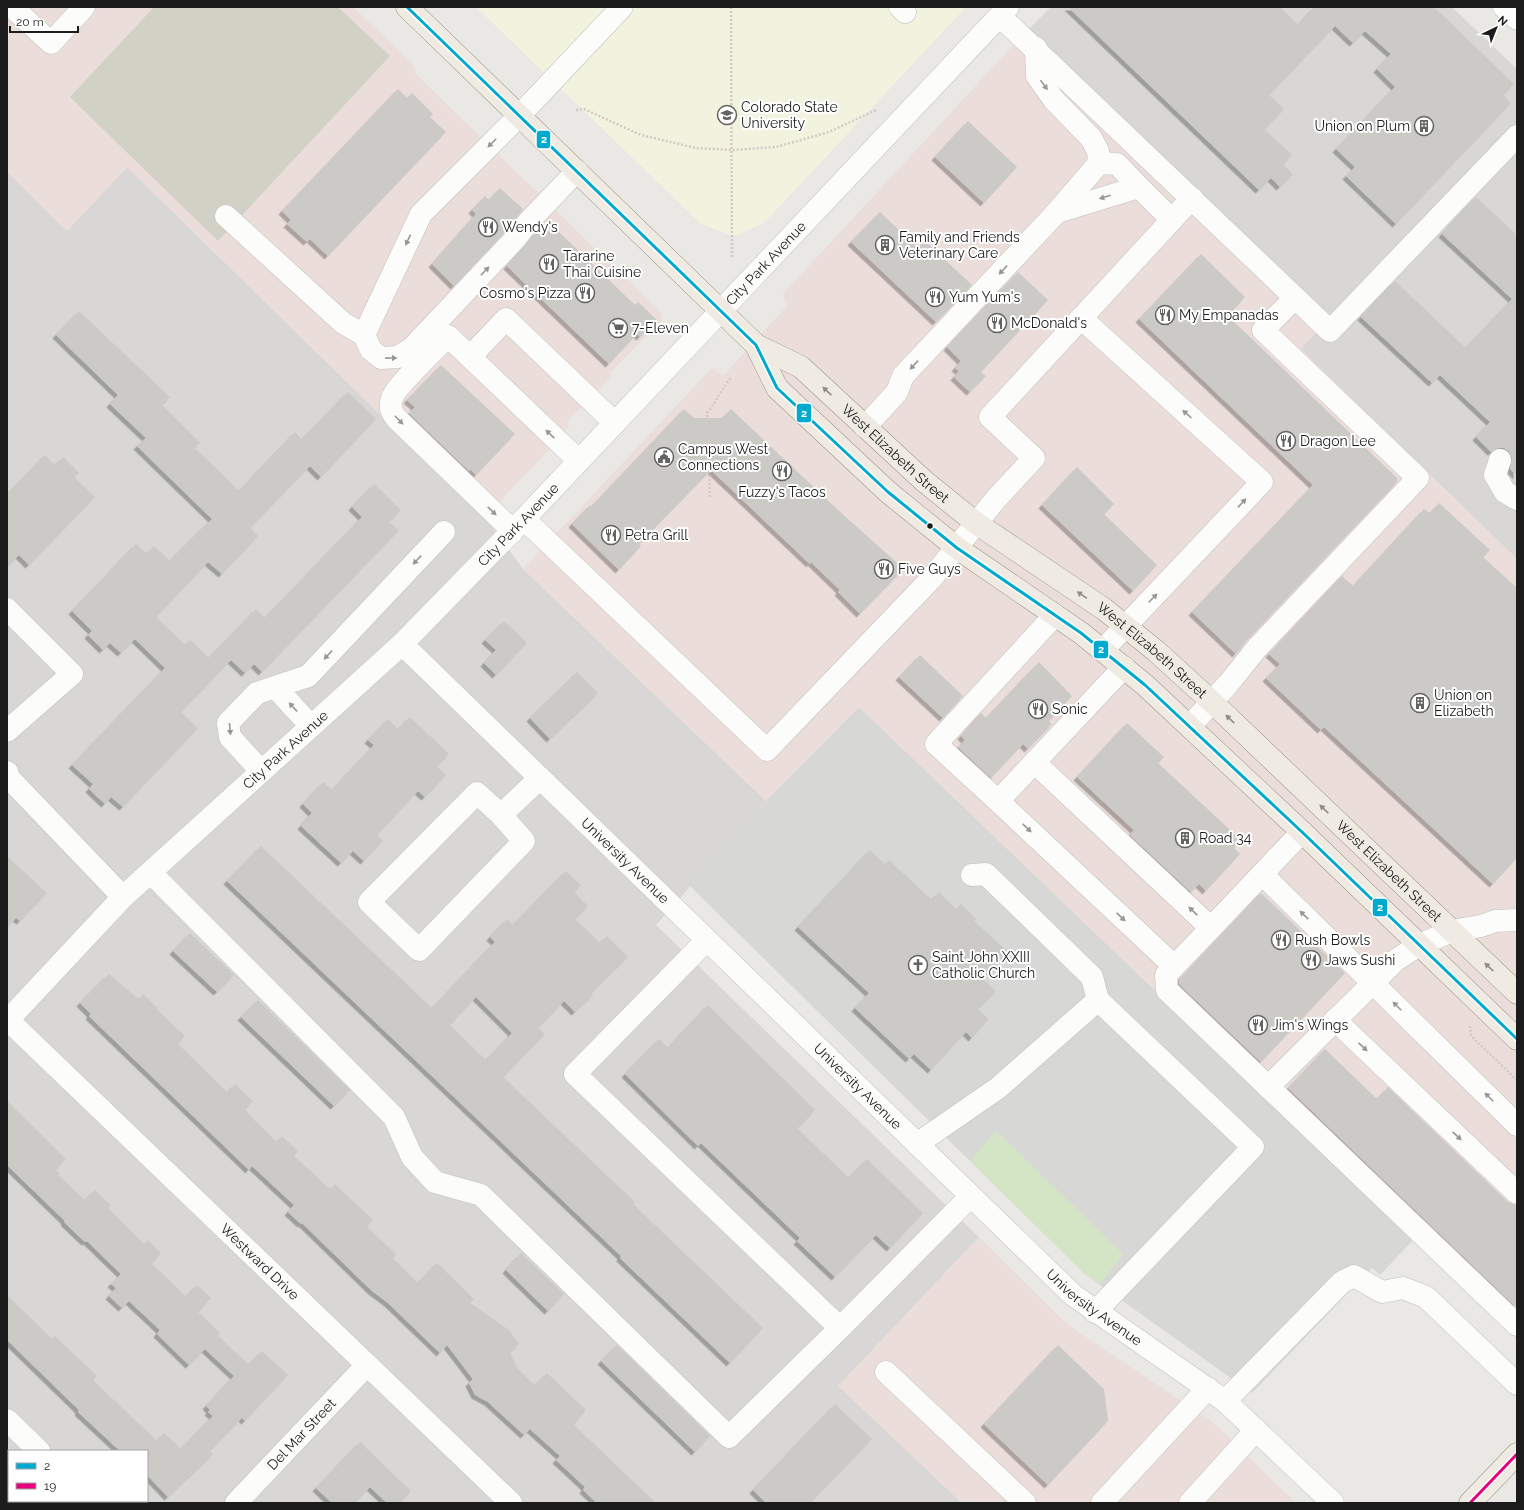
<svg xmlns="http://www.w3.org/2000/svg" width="1524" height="1510" viewBox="0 0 1524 1510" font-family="Raleway,sans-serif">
  <defs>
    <filter id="shadow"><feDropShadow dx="-3.5" dy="3.5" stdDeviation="0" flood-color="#0004"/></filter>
  </defs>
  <rect width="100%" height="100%" fill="#e9e8e4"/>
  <g fill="#d8d7d5" fill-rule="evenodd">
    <path d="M1051 7H1452L1517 69V559L1300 349 1320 329 1019 39Z"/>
    <path d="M127 167 485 517 523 569 766 801 656 925 979 1237 839 1386 962 1503H7V171L67 231ZM9 1451H147V1501H9Z"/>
  </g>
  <g fill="#ebddda">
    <path d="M7 7H353L413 64 416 74 662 314 661 321 610 373 612 375 567 422 569 425 563 435 485 517 127 167 67 231 7 171Z"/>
    <path d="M1019 39 1320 328 1301 349 1517 559V1339L859 707 766 801 523 569 710 370 714 369 723 376 787 306 783 294Z"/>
    <path d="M979 1237 1068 1325 1214 1423 1296 1503H962L838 1386Z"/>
  </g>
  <path fill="#f2f3de" d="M476 7H966L764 223 734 236 701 224Z"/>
  <path fill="#d7d7d5" d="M859 707 1414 1239 1380 1275 1372 1268 1252 1393 1086 1275 690 886 766 801Z"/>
  <path fill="#d1d1c6" d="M154 7H338L390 56 218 241 70 97Z"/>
  <path fill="#d3e5c4" d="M996 1131 1123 1254 1100 1284 1086 1275 970 1161Z"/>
  <g fill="#cccac7" fill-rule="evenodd" filter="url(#shadow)">
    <path d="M1068 7H1280L1299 25 1314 7H1434L1514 84 1503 95 1511 103 1396 224 1346 176 1355 167 1336 149 1395 87 1377 69 1391 54 1365 31 1353 43 1335 26 1269 95 1284 109 1264 129 1292 155 1283 165 1293 174 1280 187 1271 178 1259 190Z"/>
    <path d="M398 89 407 98 412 93 433 114 430 117 446 132 328 256 310 239 307 242 287 224 291 220 282 211Z"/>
    <path d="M968 121 1017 167 984 203 935 157Z"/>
    <path d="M500 188 523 209 506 231 454 286 432 264 476 214 472 210 485 196 489 200Z"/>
    <path d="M1476 197 1517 235V476L1510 469 1512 458 1509 451 1504 448H1498L1491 452 1476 437 1490 422 1440 375 1432 383 1361 317 1395 281 1466 348 1512 299 1442 234Z"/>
    <path d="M880 212 918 248 925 241 972 285 936 322 851 242Z"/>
    <path d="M542 225 552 234 556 229 635 305 638 302 657 320 640 337 637 334 609 364 507 266Z"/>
    <path d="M1201 254 1245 297 1228 316 1397 478V482L1248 639 1236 654 1192 612 1313 485 1139 319Z"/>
    <path d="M1018 272 1048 300 981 372 986 376 970 392 954 377 959 371 955 368 961 361 947 347Z"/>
    <path d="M79 311 170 397 162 405 200 443 195 448 239 491 295 432 302 439 348 392 376 419 321 477 310 466 250 528 258 536 222 574 208 562 156 617 185 645 190 640 209 658 256 609 265 618 362 517 352 507 374 484 401 510 389 522 399 530 262 672 254 664 245 673 231 660 181 712 198 728 123 807 111 797 105 804 89 789 93 784 72 765 165 668 135 639 121 653 110 643 103 650 88 635 92 631 72 611 136 544 147 554 154 546 170 561 212 519 137 446 146 438 110 404 118 395 56 335Z"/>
    <path d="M441 365 515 434 476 475 470 469 469 471 409 413 415 407 407 400Z"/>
    <path d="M684 409 694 418H722L731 409 838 510 904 569 860 614 838 592 840 590 811 562 810 564 711 470 639 544 641 546 619 570 572 524 590 505 592 506Z"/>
    <path d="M45 455 55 465 63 457 79 473 74 477 95 497 29 565 19 555 7 567V495Z"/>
    <path d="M1077 467 1114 504 1104 514 1157 565 1133 591 1042 505Z"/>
    <path d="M1439 503 1490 550 1483 557 1517 588V858L1493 884 1324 727 1321 730 1266 678 1280 664 1269 654 1342 576 1353 586 1424 509 1430 513Z"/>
    <path d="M504 621 527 643 496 675 484 663 496 650 485 640Z"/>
    <path d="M920 655 963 696 943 718 899 677Z"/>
    <path d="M1039 662 1072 696 1049 721 1052 724 1028 749 1023 744 991 778 958 747 965 740 961 736 981 713 986 718Z"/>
    <path d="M577 672 598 693 550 739 530 718Z"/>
    <path d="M410 717 449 754 437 766 446 775 425 797 418 791 377 835 383 841 364 861 353 851 341 863 301 826 312 813 303 804 323 782 332 790 374 745 368 740 388 719 398 729Z"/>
    <path d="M1127 723 1164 757 1158 763 1241 840 1234 848 1240 854 1206 891 1199 884 1191 892 1130 835 1134 830 1077 777Z"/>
    <path d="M261 846 432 1008 495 942 490 937 507 919 513 925 566 871 581 885 574 892 588 906 575 919 600 943 607 936 628 957 591 993 593 995 575 1012 564 1001 538 1028 545 1034 503 1077 635 1202 633 1204 763 1328 730 1363 620 1258 621 1256 227 881ZM476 997 512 1033 486 1060 450 1025Z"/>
    <path d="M870 850 885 864 889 860 932 900 939 892 956 909 961 904 977 919 974 921 1008 952 983 979 996 991 978 1009 989 1019 972 1038 966 1032 931 1070 914 1054 909 1059 855 1008 869 993 798 927Z"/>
    <path d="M7 856 47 893 20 921 16 918 7 928Z"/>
    <path d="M1261 893 1345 973 1261 1062 1179 984V980Z"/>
    <path d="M190 933 234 975 217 992 173 951Z"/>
    <path d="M109 974 139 999 143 994 157 1008 156 1009 185 1036 178 1044 227 1092 235 1084 253 1101 245 1109 248 1112 247 1113 277 1142 282 1136 298 1151 294 1156 330 1189 335 1184 373 1220 367 1227 396 1254 393 1258 418 1283 437 1263 474 1299 470 1303 509 1330 519 1344 510 1353 518 1369 535 1386 547 1373 586 1410 574 1425 656 1503H597L583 1490 585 1487 556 1460 560 1456 530 1429 524 1435 488 1402 475 1395 469 1383 473 1379 447 1345 440 1353 388 1303 372 1291 302 1223 301 1224 288 1212 294 1205 252 1166 249 1170 89 1016 91 1014 80 1003Z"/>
    <path d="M258 1000 350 1090 334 1106 241 1017Z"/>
    <path d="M708 1005 815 1110 797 1128 849 1178 867 1159 923 1213 890 1248 876 1235 835 1277 797 1241 800 1238 701 1143 698 1146 625 1074 659 1039 668 1048Z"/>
    <path d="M1325 1049 1377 1099 1388 1087 1508 1202 1517 1205V1308L1288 1088Z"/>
    <path d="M7 1101 66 1159 56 1170 60 1174 58 1175 85 1200 95 1190 111 1206 108 1208 144 1244 148 1240 161 1253 152 1264 186 1296 197 1285 211 1298 198 1312 220 1333 218 1336 249 1365 262 1351 288 1375 245 1421 242 1418 210 1451 213 1454 168 1497 147 1475V1451H120L78 1412 79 1410 7 1340V1295L52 1339 55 1336 97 1376 93 1380 157 1441 164 1433 181 1449 213 1416 208 1412 210 1410 206 1406 234 1376 205 1349 189 1365 157 1334 160 1330 129 1301 122 1308 109 1296 116 1288 111 1284 121 1274 87 1241 85 1242 64 1222 65 1221 7 1165Z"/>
    <path d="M521 1253 564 1294 548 1311 506 1270Z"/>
    <path d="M617 1345 710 1436 695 1452 601 1361Z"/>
    <path d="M1058 1345 1104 1389 1108 1421 1048 1485 984 1424Z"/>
    <path d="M835 1404 872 1439 810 1503H766L753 1490Z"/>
    <path d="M360 1442 411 1491 400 1503H387L370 1487 355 1503H332L316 1488Z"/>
  </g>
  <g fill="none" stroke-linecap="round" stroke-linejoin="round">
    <defs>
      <g id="minor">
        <path d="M12 7 51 43 84 7"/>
        <path d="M900 7 905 12"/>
        <path d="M1504 7 1517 19"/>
        <path d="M1000 16 1330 331 1517 136"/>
        <path d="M1036 48 1037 76 1054 100 1091 138 1098 151 1099 163"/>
        <path d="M577 171 530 220 515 239 412 348 398 357 381 358 371 350 364 335 421 214 520 115 622 7"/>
        <path d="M1057 212 1099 163 1117 164 1139 187"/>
        <path d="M226 216 343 323 364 335"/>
        <path d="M1081 318 1262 482 1103 650"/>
        <path d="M470 357 506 319 615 423"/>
        <path d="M865 427 897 392 903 376 1057 212 1139 187 1172 220"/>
        <path d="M1500 460 1495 475 1505 492 1517 499"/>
        <path d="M524 519 767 750 931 579 996 499 1034 458 990 417 1192 198"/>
        <path d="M513 531 396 418C391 412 389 406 392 398 395 387 438 347 448 336L579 461"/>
        <path d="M7 609 72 674 7 731"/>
        <path d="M1055 615 936 744 998 801 1124 667"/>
        <path id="s1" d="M402 644 1073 1295 1225 1401 1333 1503"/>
        <path d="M275 687 311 726"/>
        <path d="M1190 726 1229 683 1257 648 1418 478 1263 330 1295 298"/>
        <path d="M1035 763 1211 928 1262 874 1517 1125"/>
        <path d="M261 771 230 737 228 723 257 693 308 676 444 532"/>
        <path d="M7 772 9 778 123 897"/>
        <path d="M998 801 1174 966"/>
        <path d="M501 815 524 841 419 950 369 902 477 793 501 815 540 778"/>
        <path d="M151 873 394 1117 412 1157 435 1182 481 1195 729 1437 840 1328"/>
        <path d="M1262 874 1302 832"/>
        <path d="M972 875 986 874 1092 977 1098 1000"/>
        <path d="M1211 928 1166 975 1167 990 1517 1325"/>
        <path d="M707 940 575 1074 840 1328 971 1196"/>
        <path id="s2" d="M8 1020 511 1503"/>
        <path d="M1335 1020 1517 1193"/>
        <path id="s3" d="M7 1021 123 897 402 644 524 519 1008 7"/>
        <path d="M1268 1087 1396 960 1419 945 1452 931 1481 926 1495 921 1517 920"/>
        <path d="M917 1144 998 1088 1098 1000 1253 1147 1095 1312"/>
        <path d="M886 1372 1025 1503"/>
        <path d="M1225 1401 1342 1282 1354 1276 1382 1292 1403 1288 1426 1297 1517 1384"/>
        <path d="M7 1420 39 1451"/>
        <path d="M91 1501 93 1503"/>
        <path id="s4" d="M236 1503 367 1365"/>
        <path d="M1102 1503 1208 1388"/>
        <path d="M1190 1503 1256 1430"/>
      </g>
      <g id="major">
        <path id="s5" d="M407 7 756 345 801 367 924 481 976 523 1104 609 1156 651 1212 702 1517 993"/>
        <path d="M756 345 777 388 888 492 957 548 1081 633 1145 685 1302 832 1517 1039"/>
        <path d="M1470 1503 1517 1454"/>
      </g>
    </defs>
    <use href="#minor" stroke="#c0c0be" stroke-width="23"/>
    <use href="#major" stroke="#9d9783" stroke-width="23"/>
    <g stroke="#d4c8c5" stroke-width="2.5" stroke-dasharray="2 2" stroke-linecap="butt">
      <path d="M731 7 732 259"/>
      <path d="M576 110 584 109 641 135 696 148 733 150 776 147 829 132 876 110"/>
      <path d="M710 497 707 413C717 401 721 389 731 378"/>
      <path d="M1470 1026 1471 1036 1517 1080"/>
    </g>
    <use href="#minor" stroke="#fcfcfb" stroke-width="22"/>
    <use href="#major" stroke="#efebe3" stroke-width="22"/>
    <defs>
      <path id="bus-1" d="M407 7 756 345 777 388 888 492 957 548 1081 633 1145 685 1302 832 1517 1039"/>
      <path id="bus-2" d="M1470 1503 1517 1454"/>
    </defs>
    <use href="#bus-1" stroke="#fff" stroke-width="6"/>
    <use href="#bus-2" stroke="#fff" stroke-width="6"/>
    <use href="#bus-1" stroke="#00a9ce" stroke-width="3"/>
    <use href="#bus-2" stroke="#e5007d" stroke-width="3"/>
  </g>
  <defs><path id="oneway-solid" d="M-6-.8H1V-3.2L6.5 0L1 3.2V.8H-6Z"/></defs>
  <g fill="#979796">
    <use href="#oneway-solid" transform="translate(1044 85) rotate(54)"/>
    <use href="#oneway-solid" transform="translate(492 143) rotate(135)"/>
    <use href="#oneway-solid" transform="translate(1105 197) rotate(163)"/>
    <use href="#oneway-solid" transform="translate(408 240) rotate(115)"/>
    <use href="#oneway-solid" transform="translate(1003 270) rotate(133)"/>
    <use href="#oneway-solid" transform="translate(485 271) rotate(-46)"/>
    <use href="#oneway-solid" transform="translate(391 358) rotate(-1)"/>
    <use href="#oneway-solid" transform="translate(914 365) rotate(133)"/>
    <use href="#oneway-solid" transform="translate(1187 414) rotate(-138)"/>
    <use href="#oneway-solid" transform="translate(399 420) rotate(46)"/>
    <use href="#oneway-solid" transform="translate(550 434) rotate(-136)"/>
    <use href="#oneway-solid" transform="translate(1242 503) rotate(-47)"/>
    <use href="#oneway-solid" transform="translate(492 511) rotate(44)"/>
    <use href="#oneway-solid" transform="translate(417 560) rotate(133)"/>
    <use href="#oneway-solid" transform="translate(1153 598) rotate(-45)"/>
    <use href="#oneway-solid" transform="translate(328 655) rotate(133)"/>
    <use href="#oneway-solid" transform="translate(293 707) rotate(-133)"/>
    <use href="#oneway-solid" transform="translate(230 729) rotate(85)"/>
    <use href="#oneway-solid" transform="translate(1027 828) rotate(43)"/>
    <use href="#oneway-solid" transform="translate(1193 911) rotate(-137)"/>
    <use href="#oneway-solid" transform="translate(1304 915) rotate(-136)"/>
    <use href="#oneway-solid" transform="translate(1121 917) rotate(43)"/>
    <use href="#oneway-solid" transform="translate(1397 1006) rotate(-135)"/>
    <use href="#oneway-solid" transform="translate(1363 1047) rotate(43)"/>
    <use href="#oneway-solid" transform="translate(1489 1097) rotate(-135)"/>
    <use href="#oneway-solid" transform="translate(1457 1136) rotate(43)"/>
  </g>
  <g fill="#908d89">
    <use href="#oneway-solid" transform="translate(827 391) rotate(-137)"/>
    <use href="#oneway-solid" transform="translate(1082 595) rotate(-146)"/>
    <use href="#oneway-solid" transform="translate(1230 719) rotate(-136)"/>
    <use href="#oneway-solid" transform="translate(1324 809) rotate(-136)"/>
    <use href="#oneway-solid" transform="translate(1489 967) rotate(-137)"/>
  </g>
  <defs>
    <symbol id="university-ring" viewBox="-11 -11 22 22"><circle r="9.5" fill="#fff" stroke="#636361" stroke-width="1.5"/><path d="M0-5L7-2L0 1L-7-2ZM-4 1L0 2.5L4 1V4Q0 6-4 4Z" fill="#636361"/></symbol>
    <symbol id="building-ring" viewBox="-11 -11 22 22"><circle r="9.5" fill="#fff" stroke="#636361" stroke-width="1.5"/><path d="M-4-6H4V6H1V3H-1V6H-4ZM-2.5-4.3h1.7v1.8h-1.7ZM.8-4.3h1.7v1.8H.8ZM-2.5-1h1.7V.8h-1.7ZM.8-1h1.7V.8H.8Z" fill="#636361"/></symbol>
    <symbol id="restaurant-ring" viewBox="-11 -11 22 22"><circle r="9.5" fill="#fff" stroke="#636361" stroke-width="1.5"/><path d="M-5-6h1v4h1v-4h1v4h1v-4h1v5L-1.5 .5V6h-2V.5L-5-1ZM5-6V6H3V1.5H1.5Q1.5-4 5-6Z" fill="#636361"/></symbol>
    <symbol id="supermarket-ring" viewBox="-11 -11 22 22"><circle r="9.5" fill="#fff" stroke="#636361" stroke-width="1.5"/><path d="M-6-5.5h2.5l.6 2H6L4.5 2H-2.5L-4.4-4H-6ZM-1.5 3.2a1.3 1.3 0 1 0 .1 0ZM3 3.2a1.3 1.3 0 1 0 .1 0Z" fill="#636361"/></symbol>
    <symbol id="civic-ring" viewBox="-11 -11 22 22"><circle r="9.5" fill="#fff" stroke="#636361" stroke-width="1.5"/><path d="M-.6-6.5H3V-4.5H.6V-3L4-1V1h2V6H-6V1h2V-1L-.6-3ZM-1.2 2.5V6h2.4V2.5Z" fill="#636361"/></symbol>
    <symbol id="church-ring" viewBox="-11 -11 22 22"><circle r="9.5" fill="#fff" stroke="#636361" stroke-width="1.5"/><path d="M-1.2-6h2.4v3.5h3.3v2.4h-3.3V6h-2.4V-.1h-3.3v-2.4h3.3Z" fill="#636361"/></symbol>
  </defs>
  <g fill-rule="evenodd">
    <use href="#university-ring" x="716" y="104" width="22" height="22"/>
    <use href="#building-ring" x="1413" y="115" width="22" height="22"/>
    <use href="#restaurant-ring" x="477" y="216" width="22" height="22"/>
    <use href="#building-ring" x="874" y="234" width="22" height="22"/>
    <use href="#restaurant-ring" x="538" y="253" width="22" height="22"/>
    <use href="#restaurant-ring" x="574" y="282" width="22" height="22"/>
    <use href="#restaurant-ring" x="924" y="286" width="22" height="22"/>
    <use href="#restaurant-ring" x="1154" y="304" width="22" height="22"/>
    <use href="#restaurant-ring" x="986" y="312" width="22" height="22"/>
    <use href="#supermarket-ring" x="607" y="317" width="22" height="22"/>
    <use href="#restaurant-ring" x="1275" y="430" width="22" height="22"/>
    <use href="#civic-ring" x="653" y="446" width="22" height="22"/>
    <use href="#restaurant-ring" x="771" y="460" width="22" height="22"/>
    <use href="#restaurant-ring" x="600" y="524" width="22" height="22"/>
    <use href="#restaurant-ring" x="873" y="558" width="22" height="22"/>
    <use href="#building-ring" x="1409" y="692" width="22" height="22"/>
    <use href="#restaurant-ring" x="1027" y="698" width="22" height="22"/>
    <use href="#building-ring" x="1174" y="827" width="22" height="22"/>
    <use href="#restaurant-ring" x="1270" y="929" width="22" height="22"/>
    <use href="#restaurant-ring" x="1300" y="949" width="22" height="22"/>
    <use href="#church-ring" x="907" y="954" width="22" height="22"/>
    <use href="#restaurant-ring" x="1247" y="1014" width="22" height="22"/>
  </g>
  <circle fill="#1b1b1b" stroke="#fff" stroke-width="1.5" cx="930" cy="526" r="3.5"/>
  <g text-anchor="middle" stroke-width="4" stroke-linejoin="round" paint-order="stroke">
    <g font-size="14" fill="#1b1b1b" stroke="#fff" text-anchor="start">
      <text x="741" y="112">Colorado State<tspan x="741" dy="16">University</tspan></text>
      <text x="1410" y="131" text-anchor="end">Union on Plum</text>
      <text x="502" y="232">Wendy's</text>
      <text x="899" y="242">Family and Friends<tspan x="899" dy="16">Veterinary Care</tspan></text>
      <text x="563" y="261">Tararine<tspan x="563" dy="16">Thai Cuisine</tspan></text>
      <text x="571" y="298" text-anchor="end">Cosmo's Pizza</text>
      <text x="949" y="302">Yum Yum's</text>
      <text x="1179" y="320">My Empanadas</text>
      <text x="1011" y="328">McDonald's</text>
      <text x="632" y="333">7-Eleven</text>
      <text x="1300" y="446">Dragon Lee</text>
      <text x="678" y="454">Campus West<tspan x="678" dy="16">Connections</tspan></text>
      <text x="782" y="497" text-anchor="middle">Fuzzy's Tacos</text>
      <text x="625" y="540">Petra Grill</text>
      <text x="898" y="574">Five Guys</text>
      <text x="1434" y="700">Union on<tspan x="1434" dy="16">Elizabeth</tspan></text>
      <text x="1052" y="714">Sonic</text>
      <text x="1199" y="843">Road 34</text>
      <text x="1295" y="945">Rush Bowls</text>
      <text x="932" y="962">Saint John XXIII<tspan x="932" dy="16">Catholic Church</tspan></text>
      <text x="1325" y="965">Jaws Sushi</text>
      <text x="1272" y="1030">Jim's Wings</text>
    </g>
    <g font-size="14" fill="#1b1b1b" stroke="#fff">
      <text dy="5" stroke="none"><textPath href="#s3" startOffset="1073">City Park Avenue</textPath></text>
      <text dy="5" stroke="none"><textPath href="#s5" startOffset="664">West Elizabeth Street</textPath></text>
      <text dy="5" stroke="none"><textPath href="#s3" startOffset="713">City Park Avenue</textPath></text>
      <text dy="5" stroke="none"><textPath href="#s5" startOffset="988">West Elizabeth Street</textPath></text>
      <text dy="5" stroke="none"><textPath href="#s3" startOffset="389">City Park Avenue</textPath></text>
      <text dy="5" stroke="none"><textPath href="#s1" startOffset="311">University Avenue</textPath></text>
      <text dy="5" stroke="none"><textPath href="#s5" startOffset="1312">West Elizabeth Street</textPath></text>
      <text dy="5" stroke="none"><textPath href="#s1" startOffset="635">University Avenue</textPath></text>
      <text dy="5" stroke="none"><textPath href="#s2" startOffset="349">Westward Drive</textPath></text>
      <text dy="5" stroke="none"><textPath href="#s1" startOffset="959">University Avenue</textPath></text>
      <text dy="5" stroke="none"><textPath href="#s4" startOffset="95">Del Mar Street</textPath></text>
    </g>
  </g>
  <g stroke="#fff" stroke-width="1.5">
    <rect x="536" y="130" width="15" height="19" rx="4" fill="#00a9ce"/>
    <rect x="796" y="403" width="16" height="20" rx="4" fill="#00a9ce"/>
    <rect x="1093" y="640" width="16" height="19" rx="4" fill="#00a9ce"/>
    <rect x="1372" y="898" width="16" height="19" rx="4" fill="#00a9ce"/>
  </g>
  <g font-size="11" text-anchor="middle" font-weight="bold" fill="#fff">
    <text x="544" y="143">2</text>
    <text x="804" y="417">2</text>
    <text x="1101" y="653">2</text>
    <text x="1380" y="911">2</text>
  </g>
  <rect width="1524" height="1510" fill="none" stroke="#1b1b1b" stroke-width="16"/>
  <rect x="8" y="1450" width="140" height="52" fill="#ffffff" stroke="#a4a4a4"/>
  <rect x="16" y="1463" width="20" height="6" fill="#00a9ce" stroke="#a4a4a4"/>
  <text x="44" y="1470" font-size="12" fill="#1b1b1b">2</text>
  <rect x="16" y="1483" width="20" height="6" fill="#e5007d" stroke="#a4a4a4"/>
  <text x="44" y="1490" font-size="12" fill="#1b1b1b">19</text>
  <g transform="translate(1496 28) rotate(43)" stroke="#ffffff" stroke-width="3" paint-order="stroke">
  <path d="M0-3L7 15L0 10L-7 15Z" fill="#1b1b1b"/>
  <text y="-6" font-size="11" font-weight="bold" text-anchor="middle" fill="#1b1b1b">N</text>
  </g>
  <path d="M10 26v6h68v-6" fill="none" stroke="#1b1b1b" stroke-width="2"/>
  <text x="16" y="26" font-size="12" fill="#1b1b1b" stroke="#ffffff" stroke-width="3" paint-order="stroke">20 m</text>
</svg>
